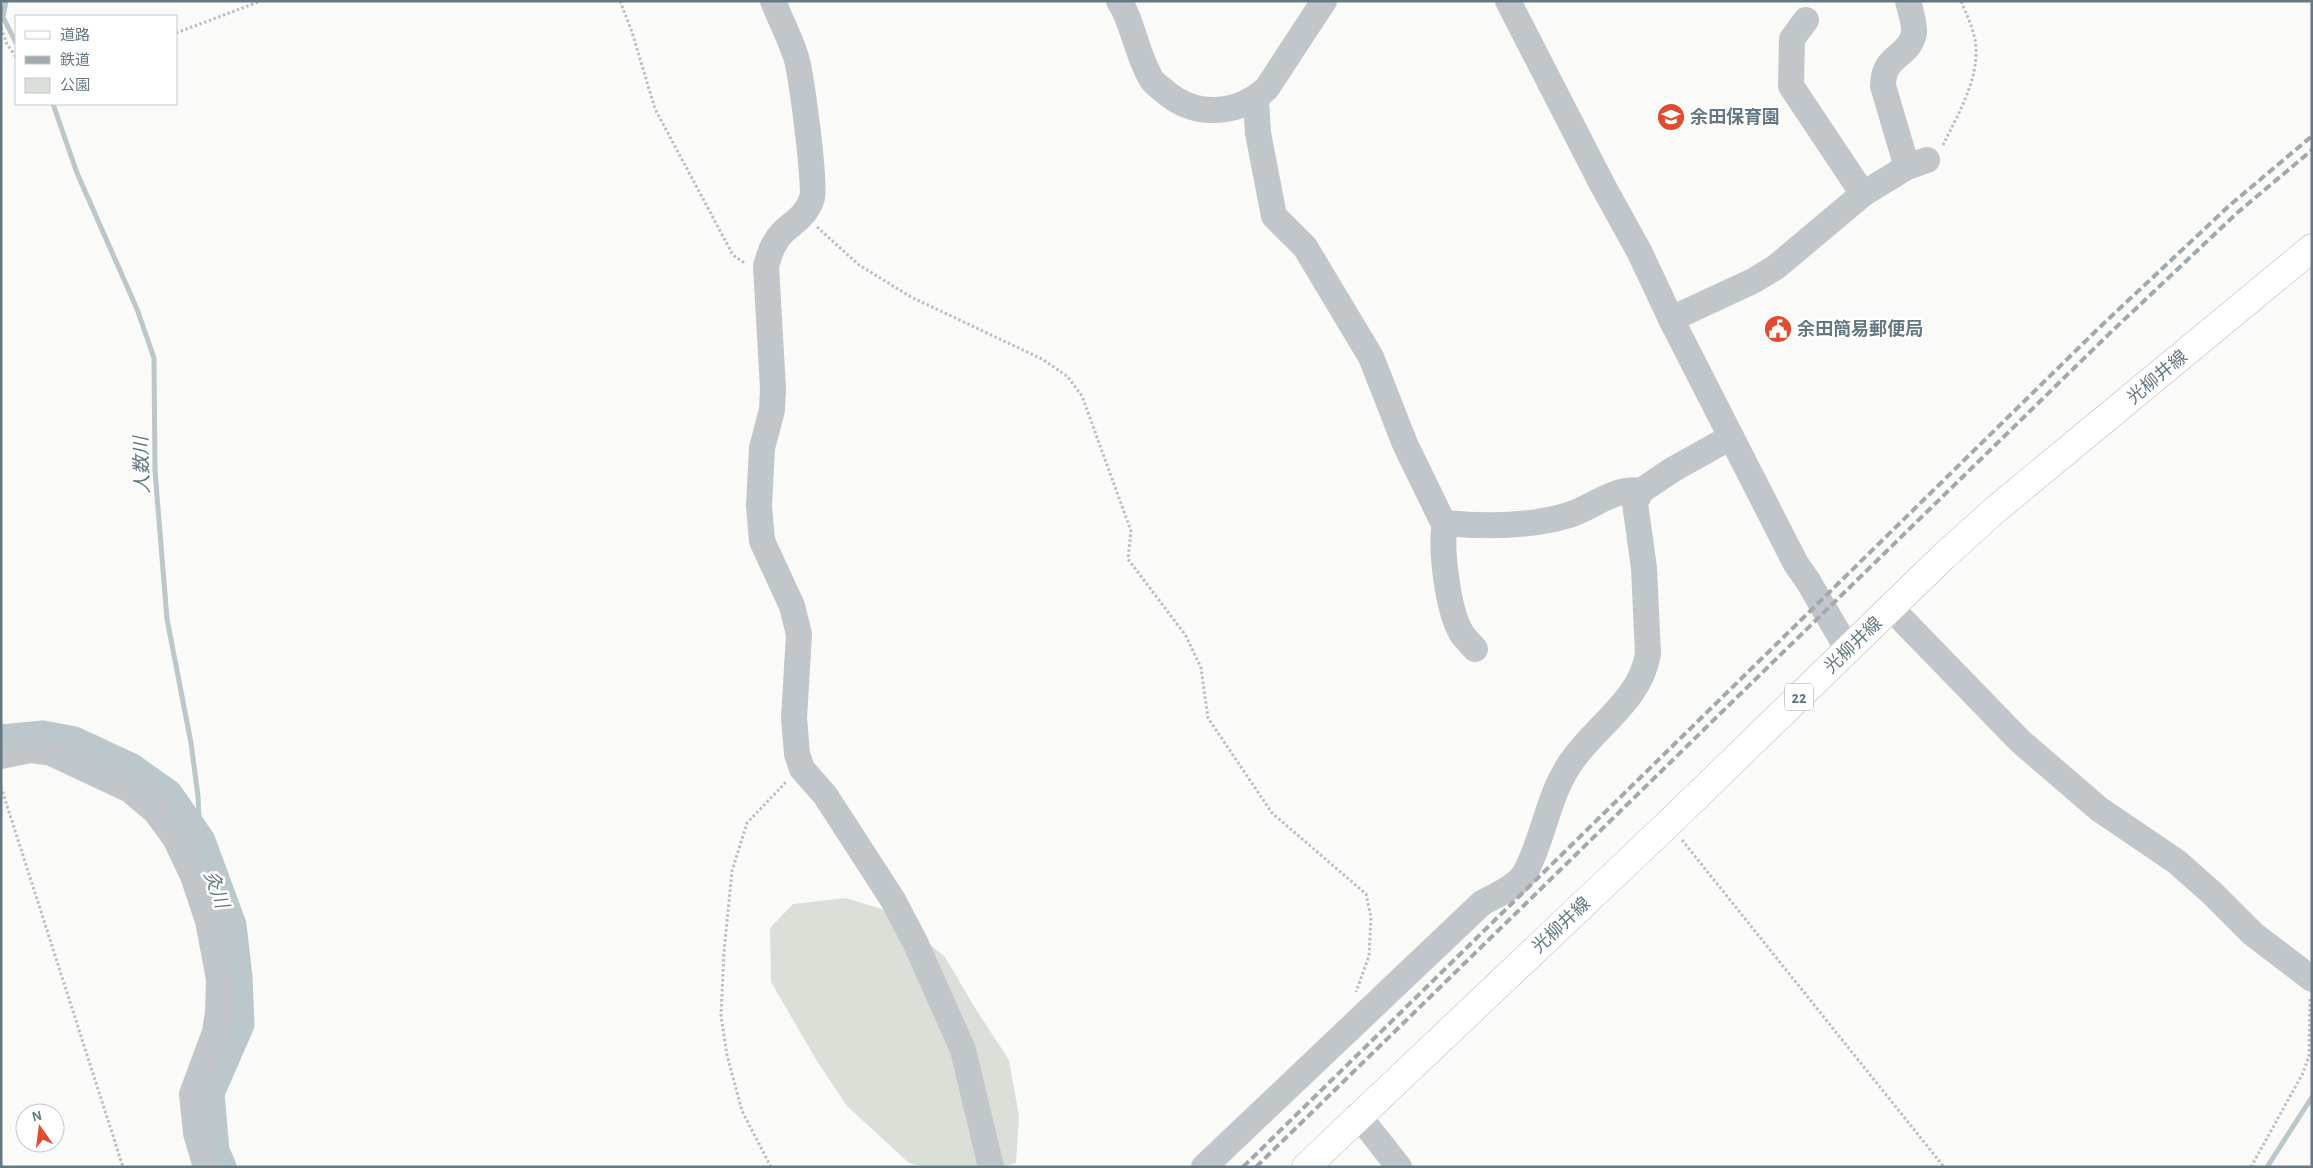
<svg xmlns="http://www.w3.org/2000/svg" width="2313" height="1168" viewBox="0 0 2313 1168" font-family="'Alegreya Sans','Noto Sans JP',sans-serif">
  <rect width="100%" height="100%" fill="#fafaf8"/>
  <path fill="#dadfd7" d="M846 898 891 912 945 957 975 1008 1009 1060 1019 1116 1016 1163 1003 1167H927L909 1163 847 1106 817 1061 771 982 770 928 793 904Z"/>
  <g fill="none" stroke-linecap="round" stroke-linejoin="round">
    <g stroke="#bbc7cb" stroke-width="5">
      <path d="M6 1 3 17 16 43"/>
      <path d="M53 104 77 173 137 309 154 358 155 471 167 619 191 743 198 796 200 841"/>
      <path d="M2267 1167 2312 1097"/>
    </g>
    <path stroke="#bbc7cb" stroke-width="31" d="M1 740 43 736 74 742 130 768 168 795 200 841 231 925 237 977 239 1024 209 1093 214 1151 221 1167"/>
    <defs>
      <path id="major" d="M1306 1167 1669 823 1944 556 1995 510 2312 248"/>
    </defs>
    <use href="#major" stroke="#b5bbbe" stroke-width="29"/>
    <g stroke="#bbbfc2" stroke-width="3" stroke-dasharray="2.5 2.5" stroke-linecap="butt">
      <path d="M620 1 632 32 655 109 733 255 746 264"/>
      <path d="M1 28 7 44 16 57"/>
      <path d="M176 33 261 1"/>
      <path d="M1943 145C1957 116 1977 83 1976 50 1976 33 1967 16 1961 1"/>
      <path d="M817 227 859 265 911 297 1042 359 1067 376 1082 396 1131 531 1128 559 1186 636 1201 668 1208 718 1272 813 1366 894 1371 917 1369 956 1356 992"/>
      <path d="M1 787 123 1167"/>
      <path d="M1682 840 1944 1167"/>
      <path d="M771 1167 742 1111 727 1055 721 1016 724 952 732 871 747 823 786 782"/>
      <path d="M2251 1167 2303 1073 2309 1056 2310 999"/>
    </g>
    <g stroke="#c1c6ca" stroke-width="26">
      <path d="M773 1C780 19 789 36 795 54 801 68 816 187 812 198 806 216 796 220 783 232 773 242 770 253 766 266L773 389 772 410 762 448 759 506 762 541 792 606 799 634 794 718 797 754 802 769 825 795 893 900 915 942 963 1050 991 1167"/>
      <path d="M1119 1C1133 21 1137 57 1152 80 1155 84 1159 87 1163 90 1194 118 1237 116 1267 88L1324 1"/>
      <path d="M1508 1 1603 186 1639 251 1671 319 1796 564 1808 581 1848 650"/>
      <path d="M1806 20 1792 39 1791 86 1863 194"/>
      <path d="M1256 99 1258 133 1274 216 1305 247 1371 357 1405 444 1441 518 1445 523C1486 527 1529 527 1569 515 1592 508 1616 486 1641 491"/>
      <path d="M1907 167 1883 86C1883 54 1909 58 1914 33 1915 24 1910 10 1908 1"/>
      <path d="M1671 319 1753 281 1776 267 1863 194 1907 167 1927 160"/>
      <path d="M1445 523C1440 548 1448 612 1462 634 1465 639 1471 644 1475 649"/>
      <path d="M1891 608 2020 741 2099 809 2177 862 2212 893 2253 934 2312 979"/>
      <path d="M1 756 30 750 51 753 130 790 155 811 175 838 193 876 208 921 219 979 218 1012 215 1032 192 1094 196 1133 206 1167"/>
      <path d="M1358 1115 1399 1167"/>
      <path d="M1204 1167 1482 903C1495 896 1517 887 1525 873 1545 836 1548 792 1574 758 1599 724 1641 698 1648 654L1644 568 1635 503 1641 491 1672 470 1731 437"/>
    </g>
    <use href="#major" stroke="#fff" stroke-width="28"/>
    <g stroke="#a0a9ae" stroke-width="4" stroke-dasharray="8 4" stroke-linecap="butt">
      <path d="M1243 1167 2102 325 2230 205 2312 136"/>
      <path d="M1256 1167 2110 333 2237 213 2312 150"/>
    </g>
  </g>
  <defs>
    <symbol id="school-disc" viewBox="-11 -11 22 22"><circle r="9.5" fill="#e14c30" stroke="#fff"/><path d="M0-5L7-2L0 1L-7-2ZM-4 1L0 2.5L4 1V4Q0 6-4 4Z" fill="#fff"/></symbol>
    <symbol id="civic-disc" viewBox="-11 -11 22 22"><circle r="9.5" fill="#e14c30" stroke="#fff"/><path d="M-.6-6.5H3V-4.5H.6V-3L4-1V1h2V6H-6V1h2V-1L-.6-3ZM-1.2 2.5V6h2.4V2.5Z" fill="#fff"/></symbol>
  </defs>
  <g fill-rule="evenodd">
    <use href="#school-disc" x="1655" y="101" width="32" height="32"/>
    <use href="#civic-disc" x="1762" y="313" width="32" height="32"/>
  </g>
  <g text-anchor="middle" stroke-width="5" stroke-linejoin="round" paint-order="stroke">
    <rect fill="#fff" stroke="#93a0a8" stroke-width="1" x="1785" y="683.5" width="28" height="27" rx="4"/>
    <g font-size="16" font-weight="bold" fill="#657882">
      <text x="1799" y="703">22</text>
    </g>
    <g font-size="18" font-weight="bold" fill="#657882" stroke="#fff" text-anchor="start">
      <text x="1690" y="123">余田保育園</text>
      <text x="1797" y="335">余田簡易郵便局</text>
    </g>
    <g font-size="18" fill="#657882" stroke="#fff">
      <text transform="translate(2157 377) rotate(-40)" y="6">光柳井線</text>
      <text transform="translate(1853 645) rotate(-44)" y="6">光柳井線</text>
      <text transform="translate(1561 925) rotate(-43)" y="6">光柳井線</text>
    </g>
    <g font-size="19" font-style="italic" fill="#60767c" stroke="#fff">
      <text transform="translate(141 465) rotate(-92)" y="7">人数川</text>
      <text transform="translate(217 889) rotate(70)" y="7">灸川</text>
    </g>
  </g>
  <rect width="2313" height="1168" fill="none" stroke="#657882" stroke-width="5"/>
  <rect x="15" y="15" width="162" height="90" fill="#ffffff" stroke="#c1c9cd"/>
  <rect x="25" y="31" width="25" height="8" fill="#ffffff" stroke="#c1c9cd"/>
  <text x="60" y="40" font-size="15" fill="#657882">道路</text>
  <rect x="25" y="56" width="25" height="8" fill="#a0a9ae" stroke="#c1c9cd"/>
  <text x="60" y="65" font-size="15" fill="#657882">鉄道</text>
  <rect x="25" y="78" width="25" height="15" fill="#dadfd7" stroke="#c1c9cd"/>
  <text x="60" y="90" font-size="15" fill="#657882">公園</text>
  <g transform="translate(40 1128) rotate(346)"><circle r="24" fill="#ffffff" stroke="#c1c9cd"/>
  <path d="M0-4L9 19L0 12L-9 19Z" fill="#e14c30"/>
  <text y="-8" font-size="14" font-weight="bold" text-anchor="middle" fill="#657882">N</text>
  </g>
</svg>
